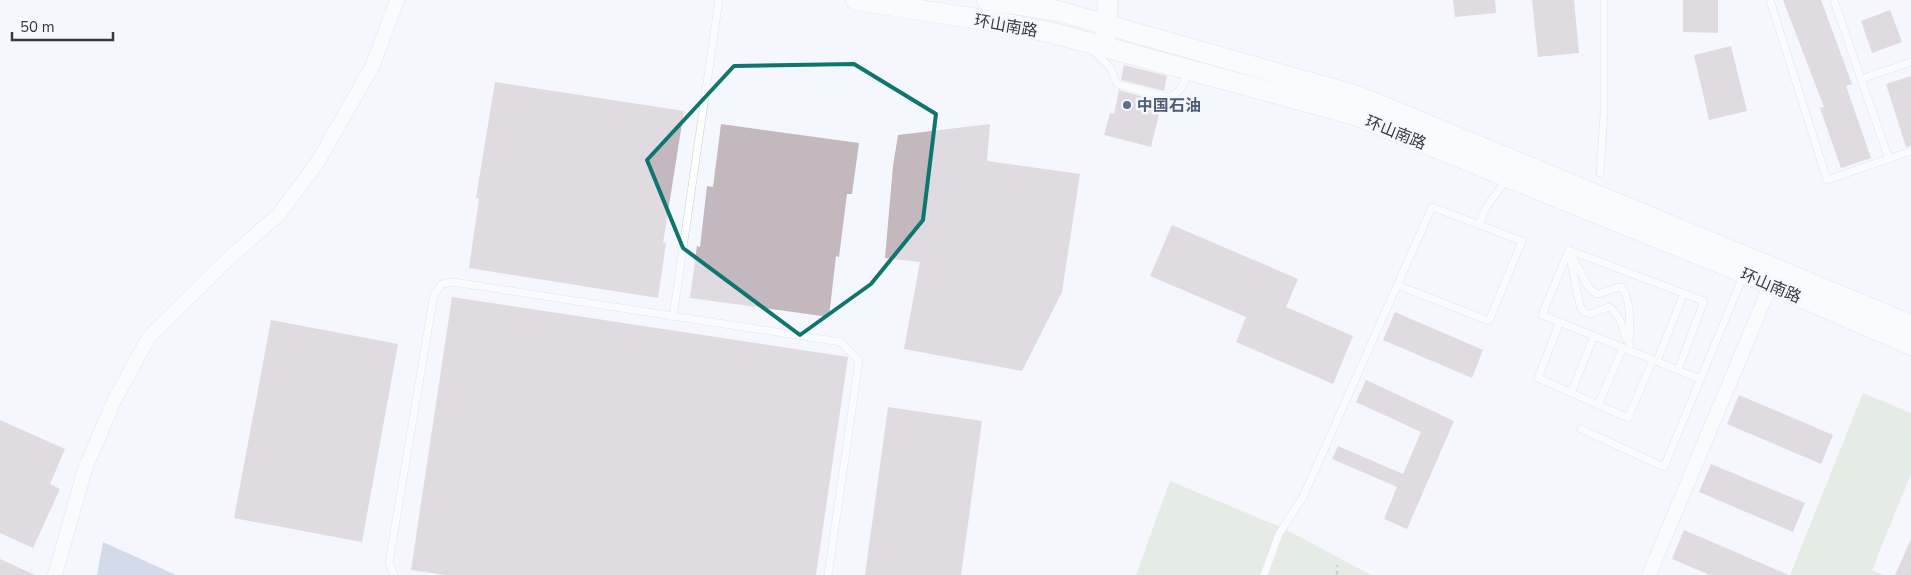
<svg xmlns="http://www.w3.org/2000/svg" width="1911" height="575" viewBox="0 0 1911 575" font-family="'Nunito Sans','Noto Sans SC',sans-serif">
  <rect width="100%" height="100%" fill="#f5f7fe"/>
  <g fill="#d1dcc8">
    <path d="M1863 393 1911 413V474L1872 570 1883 575H1790Z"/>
    <path d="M1170 481 1283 528 1371 575H1136Z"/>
  </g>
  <path fill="#a8b7d2" d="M103 542 176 575H97Z"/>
  <g fill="#c3b8bd">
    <path d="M1453 0H1495L1496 13 1455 17Z"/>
    <path d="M1532 0H1574L1579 53 1538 57Z"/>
    <path d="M1683 0H1718V33L1683 32Z"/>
    <path d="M1783 0H1821L1852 84 1846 86 1871 158 1841 168 1820 108 1824 107Z"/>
    <path d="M1890 10 1902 42 1872 53 1861 21Z"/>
    <path d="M1731 46 1747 111 1709 120 1694 55Z"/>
    <path d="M1124 65 1167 76 1164 91 1121 80Z"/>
    <path d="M1911 76V146L1906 147 1886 84Z"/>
    <path d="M495 82 684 111 663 243H666L658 298 469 268 479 199 476 198Z"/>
    <path d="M1119 90 1162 102 1151 147 1104 135 1110 113 1114 114Z"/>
    <path d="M721 124 859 143 852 194H847L839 257 836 256 829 317 690 298 697 246 700 247 707 186 713 187Z"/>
    <path d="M990 124 987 161 1080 174 1062 292 1022 371 904 349 920 262 885 258 893 166 898 135Z"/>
    <path d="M1172 225 1298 279 1286 307 1353 336 1333 384 1236 342 1246 317 1150 276Z"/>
    <path d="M452 297 848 357 816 575H446L411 570Z"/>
    <path d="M1395 312 1483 350 1472 378 1383 340Z"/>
    <path d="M271 320 398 344 362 542 234 518Z"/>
    <path d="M1366 380 1454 421 1407 529 1384 519 1397 487 1332 459 1338 446 1403 474 1421 432 1356 402Z"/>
    <path d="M1739 395 1833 435 1821 464 1727 424Z"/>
    <path d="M888 407 982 421 961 575H865Z"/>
    <path d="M0 420 65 449 50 484 60 489 33 548 0 533Z"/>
    <path d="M1711 464 1805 503 1793 532 1699 492Z"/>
    <path d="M1684 530 1789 575H1710L1672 559Z"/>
    <path d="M1911 539V575H1895Z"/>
    <path d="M0 559 35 575H0Z"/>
  </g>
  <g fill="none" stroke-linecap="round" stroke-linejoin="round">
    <defs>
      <g id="lane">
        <path d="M1770 0 1827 180 1911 151"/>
        <path d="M1834 0 1861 79 1911 62"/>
        <path d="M1092 50 1110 67 1117 84 1169 98 1180 90 1188 73"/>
        <path d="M1861 79 1889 159"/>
        <path d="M1600 173 1604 114V0"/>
        <path d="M1479 224 1487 206 1508 178"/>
        <path d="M1569 250 1589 288 1597 294C1605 293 1612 288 1621 287 1633 298 1629 333 1629 350"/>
        <path d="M1570 257 1580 306 1584 312 1590 314 1609 307C1620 315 1623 327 1626 339"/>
        <path d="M673 317 719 0"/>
        <path d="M1560 322 1538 378 1628 418 1653 360"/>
        <path d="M1657 361 1684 293"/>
        <path d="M1678 370 1704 301 1569 250 1542 315 1700 379"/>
        <path d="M1571 393 1594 336"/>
        <path d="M1598 405 1623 348"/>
        <path d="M1581 429 1664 467 1744 274"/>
        <path d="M394 575 389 563 434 294 442 284 453 282 841 342 859 361 828 575"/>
        <path d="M1264 575 1279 534 1303 497 1432 207 1522 241 1489 321 1397 285"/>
      </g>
      <g id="street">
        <path d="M55 575 85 469 115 399 149 337 227 260 279 214 317 163 373 65 397 0"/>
        <path d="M1649 575 1771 284"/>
      </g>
      <g id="secondary">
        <path d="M856 0 1003 23 1053 33 1355 115 1771 284 1911 345"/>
        <path d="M987 0 1058 11 1358 96 1911 325"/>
        <path d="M1105 38 1108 0"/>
      </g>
    </defs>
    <use href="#lane" stroke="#c8cbd6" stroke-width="8"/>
    <use href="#street" stroke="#c8cbd6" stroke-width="15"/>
    <use href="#secondary" stroke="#c8cbd6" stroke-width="21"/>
    <path stroke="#9a9ca2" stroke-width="2.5" stroke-dasharray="4 4" stroke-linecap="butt" d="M1337 575V565"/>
    <use href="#lane" stroke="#fff" stroke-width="7"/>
    <use href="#street" stroke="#fff" stroke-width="14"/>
    <use href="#secondary" stroke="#fff" stroke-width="20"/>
  </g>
  <path d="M0 0H1911V575H0ZM854 64 936 114 923 220 871 284 800 335 683 248 647 160 734 66Z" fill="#f5f7fe" fill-opacity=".55" fill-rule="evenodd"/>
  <path fill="none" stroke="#0f766e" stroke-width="4" stroke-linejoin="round" d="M854 64 936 114 923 220 871 284 800 335 683 248 647 160 734 66Z"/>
  <circle fill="#5c6f8a" stroke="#f5f7fe" stroke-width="2" cx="1127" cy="105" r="5"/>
  <g text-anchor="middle" stroke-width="5" stroke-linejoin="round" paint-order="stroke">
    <g font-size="16" fill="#37393d" stroke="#f5f7fe">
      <text transform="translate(1006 25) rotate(10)" y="6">环山南路</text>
      <text transform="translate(1396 132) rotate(22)" y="6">环山南路</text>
      <text transform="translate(1771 285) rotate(23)" y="6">环山南路</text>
    </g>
    <g font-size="16" font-weight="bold" fill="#4e5e75" stroke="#f5f7fe" text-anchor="start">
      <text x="1137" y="111">中国石油</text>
    </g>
  </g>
  <path d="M12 32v8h101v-8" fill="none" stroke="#37393d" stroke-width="2.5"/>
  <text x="20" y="32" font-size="15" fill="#37393d" stroke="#f5f7fe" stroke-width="4" paint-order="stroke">50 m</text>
</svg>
